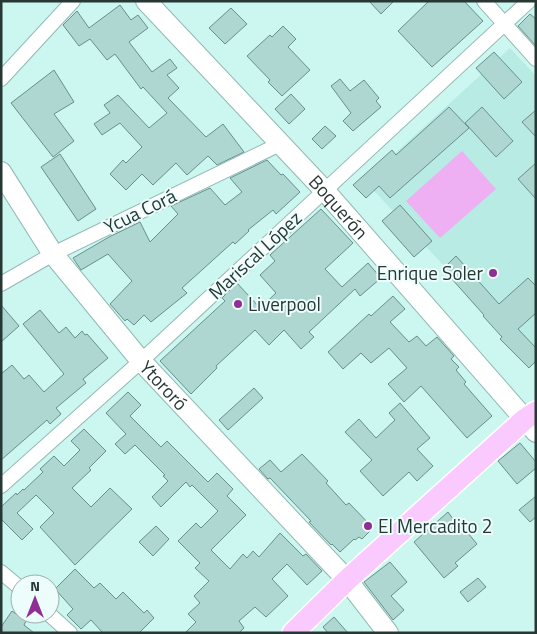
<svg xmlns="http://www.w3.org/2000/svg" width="537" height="634" viewBox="0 0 537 634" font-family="'Titillium Web',sans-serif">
  <rect width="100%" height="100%" fill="#ccf6f0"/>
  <path fill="#b8ebe4" d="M510 48 536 76V365L365 181Z"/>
  <path fill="#eeb0f2" d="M462 151 496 189 440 238 406 201Z"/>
  <g fill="#aed7d2" stroke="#688f8b">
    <path d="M369 1H394L381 14Z"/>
    <path d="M429 1H464L483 21 432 67 398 31Z"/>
    <path d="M120 5 131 20 138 15 148 28 129 42 152 72 170 59 177 68 167 75 179 88 168 98 206 137 223 124 244 152 217 165 208 156 187 175 176 163 153 185 142 174 126 190 110 174 123 160 126 163 142 147 120 123 102 135 94 124 110 113 104 105 118 95 149 128 167 113 143 87 141 89 115 54 107 60 90 39 79 46 63 25 77 11 89 28Z"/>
    <path d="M231 8 247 24 225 44 209 28Z"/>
    <path d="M530 14 536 19V46L518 26Z"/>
    <path d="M283 26 296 39 288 47 310 70 282 96 268 82 270 80 247 56 270 35 272 37Z"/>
    <path d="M494 52 522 82 504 99 476 68Z"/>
    <path d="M54 70 74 102 54 114 74 141 53 157 11 103Z"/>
    <path d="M340 79 350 91 364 80 379 98 376 101 381 107 353 131 343 121 351 113 331 86Z"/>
    <path d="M291 94 305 109 289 124 275 109Z"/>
    <path d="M449 107 469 128 390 198 379 186 366 198 353 185 392 150 396 155Z"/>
    <path d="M482 107 513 141 496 157 465 123Z"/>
    <path d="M536 110V137L522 122Z"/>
    <path d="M325 126 336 136 322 149 312 139Z"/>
    <path d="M60 154 96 209 78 221 41 167Z"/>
    <path d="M267 160 281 175 283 174 300 192 276 214 273 210 248 230 249 231 235 244 233 242 182 288 187 293 151 322 144 315 134 325 127 319 125 321 110 304 132 281 108 254 81 270 73 258 109 237 140 222 150 242 178 214 171 206 210 188 225 205 242 192 230 178Z"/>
    <path d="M536 163V199L518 179Z"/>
    <path d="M400 205 432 241 414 257 382 221Z"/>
    <path d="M321 209 353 243 325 269 342 287 368 263 381 278 360 296 355 289 309 332 314 337 301 349 284 330 269 345 255 330 216 366 217 368 191 394 160 361 225 301 222 298 237 283 260 308 276 293 260 275 275 261 270 255Z"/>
    <path d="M456 256 499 304 528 278 536 286V313L518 329 536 348V361L529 368 500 339 502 337 483 316 484 315 443 269Z"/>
    <path d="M393 296 405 309 390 322 409 342 417 336 426 346 437 337 454 356 451 359 459 367 456 370 466 382 464 384 492 416 467 438 421 386 404 402 388 384 407 368 389 348 371 363 361 353 343 369 328 352 369 314 371 316Z"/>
    <path d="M1 305 19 326 1 342Z"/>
    <path d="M40 310 59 333 66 327 75 338 82 331 85 335 87 334 108 358 83 379 86 383 56 408 61 414 50 424 47 420 1 460V374L12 365 24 379 29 375 44 392 64 374 23 324Z"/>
    <path d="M254 388 263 398 228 430 219 420Z"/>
    <path d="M128 392 141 405 130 416 161 447 167 441 208 482 217 473 233 489 227 496 246 515 211 550 230 569 243 554 247 558 253 551 259 557 280 533 303 556 306 554 322 571 307 585 287 564 272 579 288 596 266 617 255 607 239 621 244 628 239 633H185L196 622 188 614 200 603 194 596 209 581 195 568 200 563 178 541 196 523 201 528 218 511 192 485 190 487 186 482 161 507 152 497 168 481 163 476 165 475 135 445 125 454 115 444 126 434 106 413Z"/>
    <path d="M400 403 430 438 417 449 433 466 417 481 409 472 383 496 360 471 372 460 345 432 359 419 376 438 395 420 389 413Z"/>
    <path d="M84 429 106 451 89 468 91 470 72 488 91 507 110 488 132 509 75 565 40 527 54 513 36 495 17 513 33 529 22 540 1 519V507L16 493 17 495 23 489 24 490 43 472 40 469 54 456 64 466 80 450 71 441Z"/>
    <path d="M520 443 536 462V468L517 484 498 461Z"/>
    <path d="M302 454 328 481 326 483 346 505 349 503 373 528 362 539 359 537 355 540 354 539 340 552 332 544 331 545 309 522 311 521 270 478 268 479 259 469 270 460 281 472Z"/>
    <path d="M536 496V517L530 522 519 510Z"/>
    <path d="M448 512 456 523 458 521 477 544 455 563 458 566 444 578 414 542Z"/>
    <path d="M156 526 169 539 153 556 139 542Z"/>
    <path d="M390 562 407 582 391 596 404 610 393 620 364 582Z"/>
    <path d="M75 569 94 588 100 583 116 599 123 592 144 613 147 610 154 618 139 633H103L91 620 81 629 67 615 73 609 55 589Z"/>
    <path d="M478 578 486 587 468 602 460 592Z"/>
    <path d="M12 611 26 621 24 625 34 633H1V627Z"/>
    <path d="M334 617 348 633H328L323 627Z"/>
  </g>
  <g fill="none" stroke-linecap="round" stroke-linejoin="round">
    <defs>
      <g id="street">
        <path d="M484 1 536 59"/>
        <path d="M1 79 73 1"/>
        <path d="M1 284 53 254 282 143"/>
        <path d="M1 486 141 361 529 1"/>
        <path d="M1 572 20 588"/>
        <path d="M49 614 70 633"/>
      </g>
      <g id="secondary">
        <path id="s1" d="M146 1 325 191 536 432"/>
        <path id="s2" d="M1 172 53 254 141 361 347 580 388 633"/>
      </g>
      <path id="primary" d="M293 633 347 580 525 419 536 412"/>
    </defs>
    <use href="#street" stroke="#91b9b4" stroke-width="16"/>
    <use href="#secondary" stroke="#91b9b4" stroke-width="22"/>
    <use href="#primary" stroke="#fff" stroke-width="24"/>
    <use href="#street" stroke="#fff" stroke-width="14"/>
    <use href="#secondary" stroke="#fff" stroke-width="20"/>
    <use href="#primary" stroke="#fac9fd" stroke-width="21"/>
  </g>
  <g fill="#8e2e96" stroke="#edfdfb" stroke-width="2">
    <circle cx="493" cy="273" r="5"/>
    <circle cx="238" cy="304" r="5"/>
    <circle cx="368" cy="526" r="5"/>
  </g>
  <g text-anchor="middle" stroke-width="4" stroke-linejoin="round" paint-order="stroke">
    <g font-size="19" fill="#263734" stroke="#edfdfb">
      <text dy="7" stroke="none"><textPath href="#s1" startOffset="282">Boquerón</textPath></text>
      <text transform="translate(140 211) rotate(-26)" y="7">Ycua Corá</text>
      <text transform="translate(255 255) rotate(-43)" y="7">Mariscal López</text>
      <text dy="7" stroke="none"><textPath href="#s2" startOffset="269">Ytororó</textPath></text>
    </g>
    <g font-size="19" fill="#263734" stroke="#edfdfb" text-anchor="start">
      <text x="483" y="280" text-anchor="end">Enrique Soler</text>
      <text x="248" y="311">Liverpool</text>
      <text x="378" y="533">El Mercadito 2</text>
    </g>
  </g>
  <rect width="537" height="634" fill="none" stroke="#263734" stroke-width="5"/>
  <g transform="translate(35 599)"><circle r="24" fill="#edfdfb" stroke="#9daeab"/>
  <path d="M0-4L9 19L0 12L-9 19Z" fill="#8e2e96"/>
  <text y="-8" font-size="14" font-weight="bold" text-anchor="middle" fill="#263734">N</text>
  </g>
</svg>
